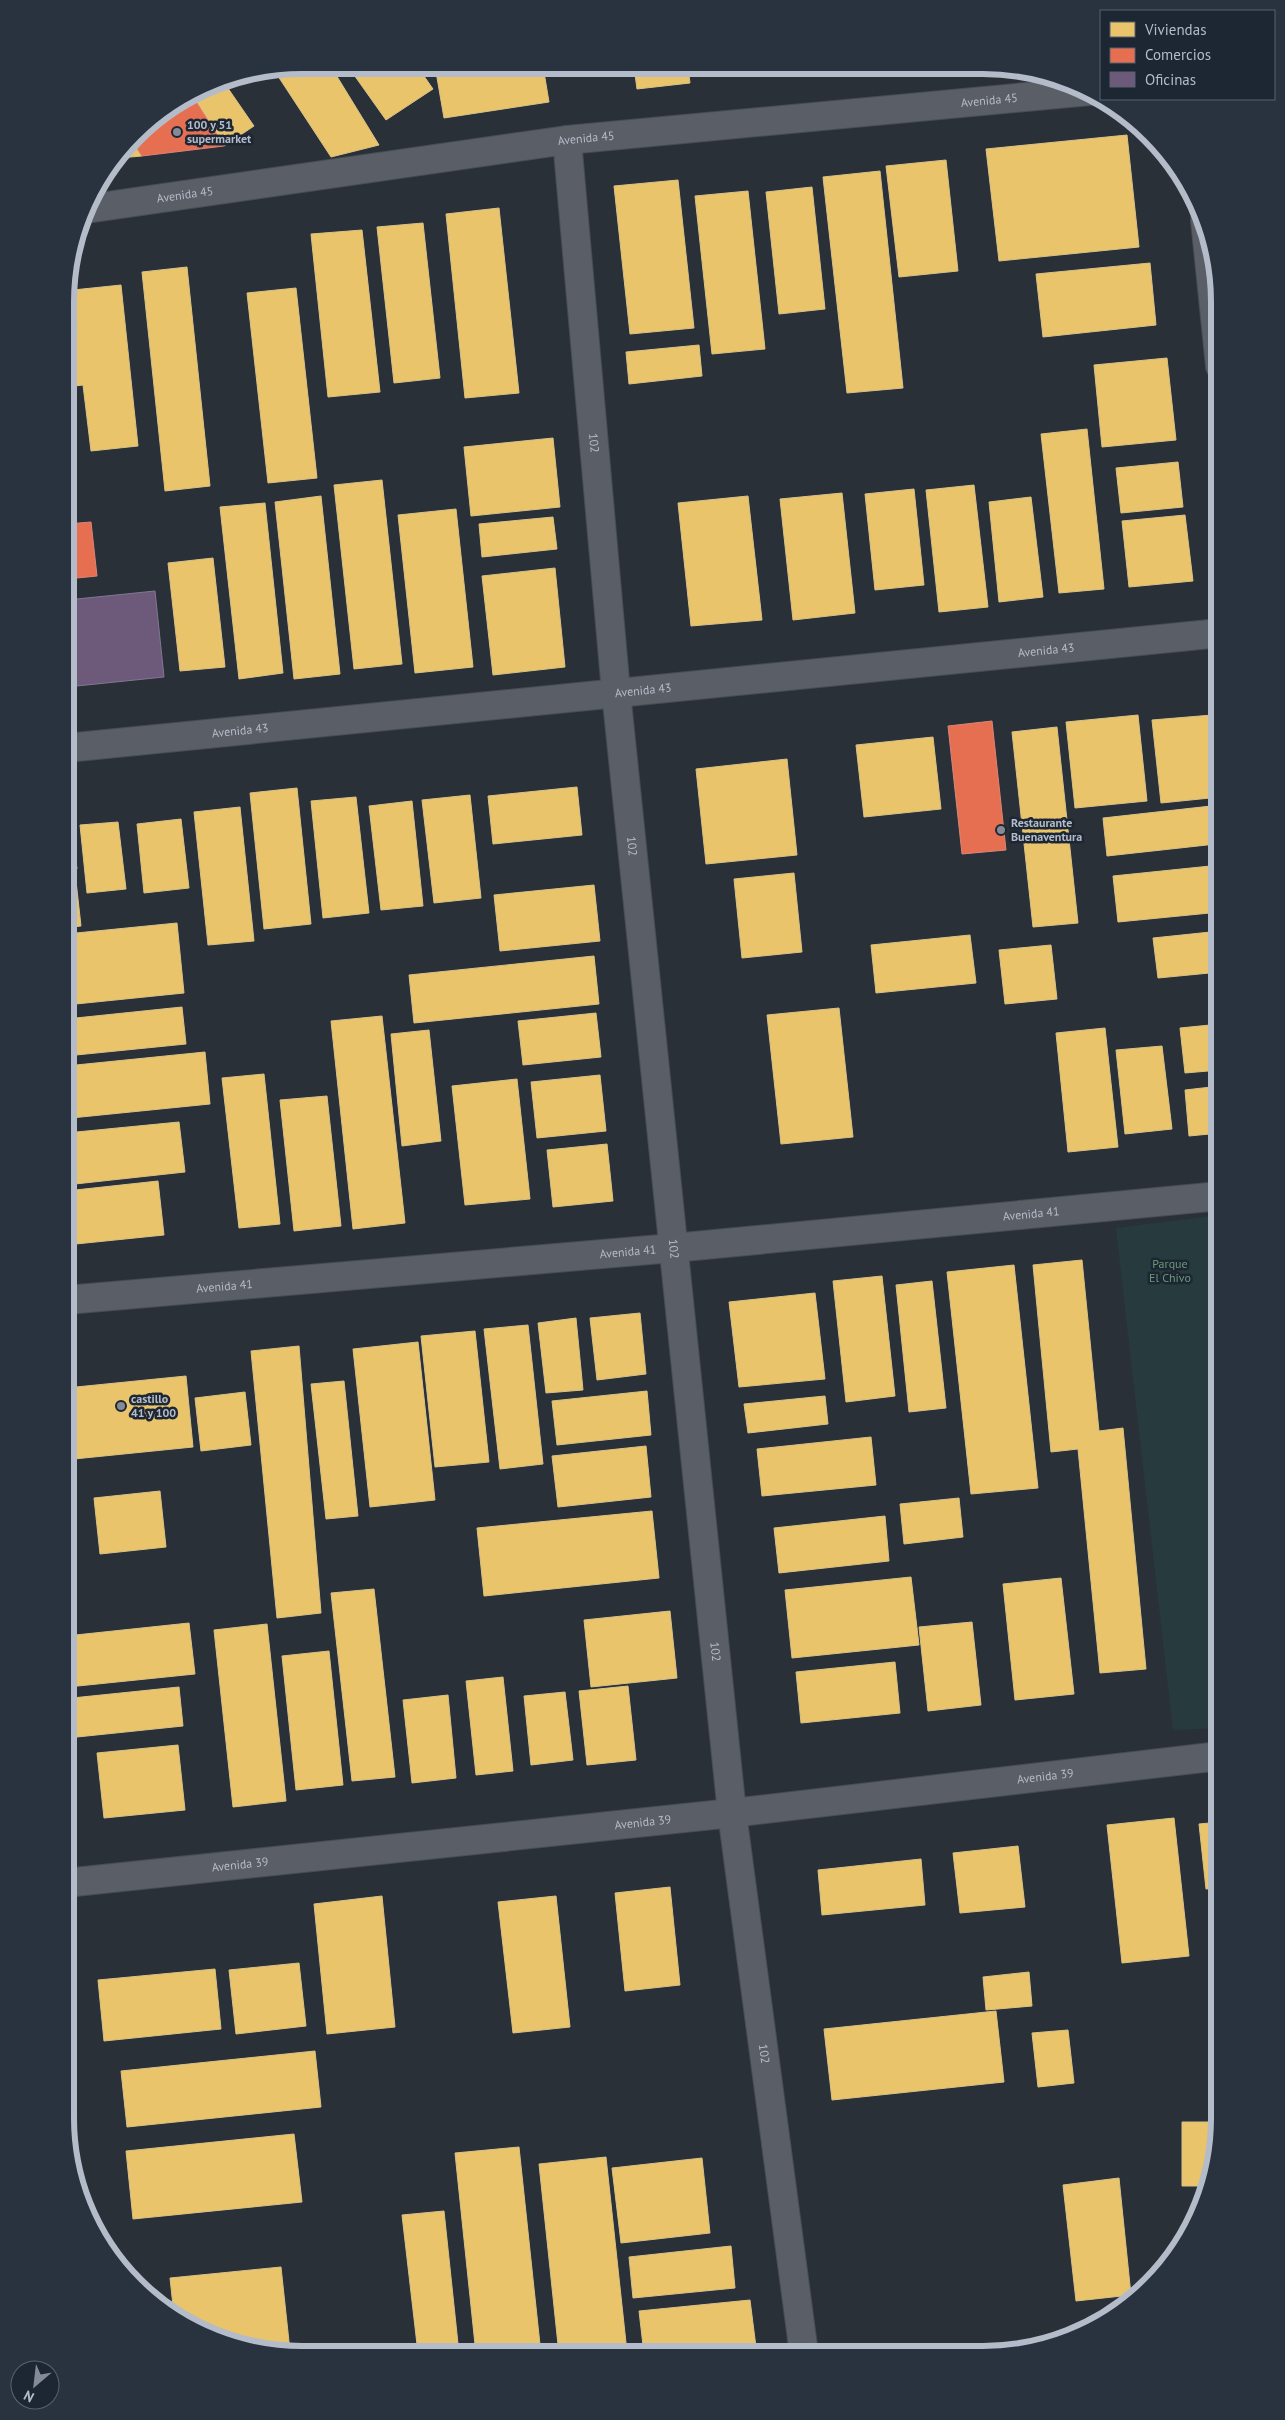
<svg xmlns="http://www.w3.org/2000/svg" width="1285" height="2420" viewBox="0 0 1285 2420" font-family="'PT Sans',sans-serif">
  <rect width="100%" height="100%" fill="#2a3038"/>
  <path fill="#273a3e" d="M1220 1215V1728L1173 1730 1116 1228Z"/>
  <g fill="#e9c46a" stroke="#d9c286">
    <path d="M301 65H330L379 145 331 157 274 70Z"/>
    <path d="M347 65 417 66 433 89 386 120Z"/>
    <path d="M435 66H543L549 102 444 118Z"/>
    <path d="M634 67H688L690 83 637 89Z"/>
    <path d="M712 68H787L713 75Z"/>
    <path d="M223 81 254 126 224 146 192 95 211 83Z"/>
    <path d="M1127 135 1139 247 999 261 986 149Z"/>
    <path d="M132 141 142 156 119 158Z"/>
    <path d="M946 160 958 271 899 277 886 166Z"/>
    <path d="M880 171 903 388 847 393 823 177Z"/>
    <path d="M678 180 694 328 630 334 614 186Z"/>
    <path d="M812 187 825 309 779 314 766 192Z"/>
    <path d="M748 191 765 349 712 354 695 196Z"/>
    <path d="M499 208 519 393 465 398 446 214Z"/>
    <path d="M423 223 440 378 394 383 377 227Z"/>
    <path d="M362 230 380 392 328 397 311 234Z"/>
    <path d="M1150 263 1156 325 1043 337 1036 274Z"/>
    <path d="M187 267 210 486 165 491 142 272Z"/>
    <path d="M121 285 138 446 91 451 83 385 67 387V326L77 325 73 290Z"/>
    <path d="M296 288 317 478 268 483 247 293Z"/>
    <path d="M699 345 702 376 629 384 626 352Z"/>
    <path d="M1167 358 1176 440 1102 447 1094 365Z"/>
    <path d="M1087 429 1104 589 1059 593 1041 434Z"/>
    <path d="M553 438 560 507 471 516 464 447Z"/>
    <path d="M1178 462 1183 507 1121 513 1116 468Z"/>
    <path d="M382 480 402 664 354 669 334 485Z"/>
    <path d="M974 485 988 607 939 612 926 490Z"/>
    <path d="M914 489 924 585 875 590 865 494Z"/>
    <path d="M842 493 855 613 793 620 780 499Z"/>
    <path d="M321 496 340 674 294 679 275 502Z"/>
    <path d="M748 496 762 620 691 626 678 503Z"/>
    <path d="M1031 497 1043 597 999 602 989 502Z"/>
    <path d="M265 503 283 673 239 679 220 507Z"/>
    <path d="M456 509 473 667 415 673 398 515Z"/>
    <path d="M1185 515 1193 581 1129 587 1122 521Z"/>
    <path d="M553 517 557 549 482 557 479 524Z"/>
    <path d="M213 558 225 667 180 671 168 563Z"/>
    <path d="M555 568 565 667 493 675 482 576Z"/>
    <path d="M1138 715 1147 801 1075 808 1066 722Z"/>
    <path d="M1212 715 1220 797 1161 803 1152 720Z"/>
    <path d="M1057 727 1078 923 1033 927 1012 732Z"/>
    <path d="M933 737 941 809 864 817 856 745Z"/>
    <path d="M787 759 797 855 706 864 696 769Z"/>
    <path d="M577 787 582 835 493 844 488 796Z"/>
    <path d="M297 788 311 924 264 929 250 793Z"/>
    <path d="M470 795 481 898 434 903 422 800Z"/>
    <path d="M356 797 369 913 323 918 311 801Z"/>
    <path d="M412 801 423 906 381 910 369 806Z"/>
    <path d="M1211 806 1216 844 1107 856 1103 818Z"/>
    <path d="M240 807 254 941 208 945 194 812Z"/>
    <path d="M181 819 189 888 144 893 137 824Z"/>
    <path d="M71 822 77 869 66 870V823Z"/>
    <path d="M118 822 126 889 87 893 80 825Z"/>
    <path d="M1220 865V912L1118 922 1113 876Z"/>
    <path d="M794 873 802 952 742 958 734 879Z"/>
    <path d="M76 881 81 926 66 928V882Z"/>
    <path d="M594 885 600 941 500 951 494 895Z"/>
    <path d="M177 923 184 993 66 1005V934Z"/>
    <path d="M1220 931V972L1158 978 1153 938Z"/>
    <path d="M970 935 976 983 876 993 871 945Z"/>
    <path d="M1051 945 1057 999 1005 1004 999 950Z"/>
    <path d="M594 956 599 1004 414 1023 409 975Z"/>
    <path d="M182 1007 186 1044 66 1056V1019Z"/>
    <path d="M839 1008 853 1137 781 1144 767 1015Z"/>
    <path d="M596 1013 601 1057 523 1065 518 1021Z"/>
    <path d="M382 1016 405 1223 353 1229 331 1021Z"/>
    <path d="M1220 1024V1070L1185 1073 1180 1028Z"/>
    <path d="M1105 1028 1118 1147 1068 1152 1056 1033Z"/>
    <path d="M429 1030 441 1141 402 1146 391 1034Z"/>
    <path d="M1162 1046 1172 1129 1125 1134 1116 1050Z"/>
    <path d="M205 1052 210 1104 71 1118 66 1066Z"/>
    <path d="M264 1074 280 1224 239 1228 222 1078Z"/>
    <path d="M600 1075 606 1131 537 1138 531 1082Z"/>
    <path d="M517 1079 530 1199 465 1205 452 1086Z"/>
    <path d="M1220 1086V1133L1189 1136 1185 1090Z"/>
    <path d="M327 1096 341 1226 294 1231 280 1100Z"/>
    <path d="M179 1122 185 1172 66 1185V1133Z"/>
    <path d="M607 1144 613 1201 553 1207 547 1150Z"/>
    <path d="M158 1181 164 1235 66 1245V1191Z"/>
    <path d="M1082 1260 1099 1431 1123 1428 1146 1669 1100 1673 1078 1449 1051 1452 1033 1265Z"/>
    <path d="M1014 1265 1038 1488 971 1494 947 1272Z"/>
    <path d="M882 1276 895 1396 846 1402 833 1281Z"/>
    <path d="M932 1281 946 1408 909 1412 896 1285Z"/>
    <path d="M815 1293 825 1379 739 1387 729 1302Z"/>
    <path d="M640 1313 646 1374 597 1380 590 1318Z"/>
    <path d="M576 1318 583 1390 546 1393 538 1323Z"/>
    <path d="M528 1325 543 1464 500 1469 484 1329Z"/>
    <path d="M475 1331 489 1462 435 1467 421 1336Z"/>
    <path d="M418 1342 435 1500 370 1507 353 1349Z"/>
    <path d="M299 1346 321 1613 277 1618 251 1351Z"/>
    <path d="M186 1376 193 1447 74 1459 66 1388Z"/>
    <path d="M344 1381 358 1516 326 1519 311 1384Z"/>
    <path d="M647 1391 651 1435 557 1445 552 1401Z"/>
    <path d="M245 1392 251 1445 201 1451 195 1398Z"/>
    <path d="M825 1396 828 1424 748 1433 744 1404Z"/>
    <path d="M871 1437 876 1485 762 1496 757 1449Z"/>
    <path d="M646 1446 651 1497 558 1507 552 1456Z"/>
    <path d="M160 1491 166 1547 100 1554 94 1498Z"/>
    <path d="M959 1498 963 1537 904 1544 900 1504Z"/>
    <path d="M652 1511 659 1578 484 1596 477 1528Z"/>
    <path d="M885 1516 889 1561 779 1573 774 1528Z"/>
    <path d="M911 1577 919 1645 792 1658 785 1590Z"/>
    <path d="M1061 1578 1074 1694 1015 1700 1003 1584Z"/>
    <path d="M374 1589 395 1777 352 1781 331 1593Z"/>
    <path d="M670 1611 677 1678 591 1687 584 1620Z"/>
    <path d="M972 1622 981 1705 928 1711 919 1627Z"/>
    <path d="M189 1623 195 1674 68 1687 66 1636Z"/>
    <path d="M267 1624 286 1801 233 1807 214 1630Z"/>
    <path d="M329 1651 343 1785 296 1790 282 1656Z"/>
    <path d="M895 1662 900 1713 801 1723 796 1672Z"/>
    <path d="M503 1677 513 1771 476 1775 466 1681Z"/>
    <path d="M628 1686 636 1760 587 1765 579 1691Z"/>
    <path d="M179 1687 183 1726 77 1737 72 1698Z"/>
    <path d="M565 1692 573 1760 531 1765 524 1696Z"/>
    <path d="M448 1695 456 1778 412 1783 403 1700Z"/>
    <path d="M178 1745 185 1810 104 1818 97 1753Z"/>
    <path d="M1174 1818 1189 1956 1122 1963 1107 1825Z"/>
    <path d="M1220 1822V1888L1206 1889 1199 1824Z"/>
    <path d="M1018 1846 1025 1907 960 1913 953 1853Z"/>
    <path d="M921 1859 925 1905 822 1915 818 1870Z"/>
    <path d="M670 1887 680 1985 625 1991 615 1893Z"/>
    <path d="M382 1896 395 2027 327 2034 314 1904Z"/>
    <path d="M556 1896 570 2027 513 2033 498 1902Z"/>
    <path d="M1211 1911H1220V1954L1215 1955Z"/>
    <path d="M299 1963 306 2026 236 2034 229 1970Z"/>
    <path d="M215 1969 221 2029 104 2041 98 1980Z"/>
    <path d="M1029 1972 1032 2006 986 2010 983 1977Z"/>
    <path d="M996 2011 1004 2082 832 2100 824 2029Z"/>
    <path d="M1068 2030 1074 2083 1038 2087 1032 2033Z"/>
    <path d="M315 2051 321 2107 127 2127 121 2071Z"/>
    <path d="M1182 2122H1219V2134L1208 2186H1182Z"/>
    <path d="M294 2134 302 2202 133 2219 126 2151Z"/>
    <path d="M519 2147 541 2354H476L455 2153Z"/>
    <path d="M606 2157 627 2352 559 2354 539 2164Z"/>
    <path d="M702 2158 710 2233 621 2243 612 2168Z"/>
    <path d="M1119 2178 1131 2295 1076 2301 1063 2185Z"/>
    <path d="M444 2211 459 2353H418L402 2215Z"/>
    <path d="M731 2246 735 2288 633 2298 629 2257Z"/>
    <path d="M281 2267 290 2351 270 2353 197 2331 174 2315 170 2278Z"/>
    <path d="M750 2300 756 2347 683 2354H644L639 2311Z"/>
  </g>
  <g fill="#e76f51" stroke="#d88675">
    <path d="M192 95 224 146 142 156 132 141 145 124Z"/>
    <path d="M91 522 97 576 67 579V524Z"/>
    <path d="M992 721 1006 850 962 854 948 726Z"/>
  </g>
  <path fill="#6d597a" stroke="#827792" d="M155 591 164 677 67 687V600Z"/>
  <g fill="none" stroke-linecap="round" stroke-linejoin="round">
    <defs>
      <g id="minor">
        <path id="s1" d="M567 140 616 692 732 1813 804 2354"/>
        <path d="M1205 220 1220 366"/>
        <path id="s2" d="M66 748 1220 633"/>
        <path id="s3" d="M66 1300 673 1248 1220 1196"/>
        <path id="s4" d="M65 1883 732 1813 1220 1756"/>
      </g>
      <g id="tertiary">
        <path id="s5" d="M86 209 567 140 1090 91"/>
      </g>
    </defs>
    <use href="#minor" stroke="#484c53" stroke-width="30"/>
    <use href="#tertiary" stroke="#484c53" stroke-width="30"/>
    <use href="#minor" stroke="#5a5e66" stroke-width="28"/>
    <use href="#tertiary" stroke="#5a5e66" stroke-width="28"/>
  </g>
  <g fill="#848b96" stroke="#1d2633" stroke-width="2">
    <circle cx="177" cy="132" r="5"/>
    <circle cx="1001" cy="830" r="5"/>
    <circle cx="121" cy="1406" r="5"/>
  </g>
  <g text-anchor="middle" stroke-width="5" stroke-linejoin="round" paint-order="stroke">
    <g font-size="12" fill="#b4bcc9" stroke="#1d2633">
      <text dy="4" stroke="none"><textPath href="#s5" startOffset="910">Avenida 45</textPath></text>
      <text dy="4" stroke="none"><textPath href="#s5" startOffset="505">Avenida 45</textPath></text>
      <text dy="4" stroke="none"><textPath href="#s5" startOffset="100">Avenida 45</textPath></text>
      <text dy="4" stroke="none"><textPath href="#s1" startOffset="304">102</textPath></text>
      <text dy="4" stroke="none"><textPath href="#s2" startOffset="985">Avenida 43</textPath></text>
      <text dy="4" stroke="none"><textPath href="#s2" startOffset="580">Avenida 43</textPath></text>
      <text dy="4" stroke="none"><textPath href="#s2" startOffset="175">Avenida 43</textPath></text>
      <text dy="4" stroke="none"><textPath href="#s1" startOffset="709">102</textPath></text>
      <text dy="4" stroke="none"><textPath href="#s3" startOffset="969">Avenida 41</textPath></text>
      <text dy="4" stroke="none"><textPath href="#s1" startOffset="1114">102</textPath></text>
      <text dy="4" stroke="none"><textPath href="#s3" startOffset="564">Avenida 41</textPath></text>
      <text dy="4" stroke="none"><textPath href="#s3" startOffset="159">Avenida 41</textPath></text>
      <text dy="4" stroke="none"><textPath href="#s1" startOffset="1519">102</textPath></text>
      <text dy="4" stroke="none"><textPath href="#s4" startOffset="986">Avenida 39</textPath></text>
      <text dy="4" stroke="none"><textPath href="#s4" startOffset="581">Avenida 39</textPath></text>
      <text dy="4" stroke="none"><textPath href="#s4" startOffset="176">Avenida 39</textPath></text>
      <text dy="4" stroke="none"><textPath href="#s1" startOffset="1924">102</textPath></text>
    </g>
    <g font-size="12" font-weight="bold" fill="#b4bcc9" stroke="#1d2633" text-anchor="start">
      <text x="187" y="129">100 y 51<tspan x="187" dy="14">supermarket</tspan></text>
      <text x="1011" y="827">Restaurante<tspan x="1011" dy="14">Buenaventura</tspan></text>
      <text x="131" y="1403">castillo<tspan x="131" dy="14">41 y 100</tspan></text>
    </g>
    <g font-size="12" fill="#6b9a76" stroke="#1d2633">
      <text x="1170" y="1268">Parque<tspan x="1170" dy="14">El Chivo</tspan></text>
    </g>
  </g>
  <path d="M0 0H1285V2420H0ZM302 74H983A228 228 0 0 1 1211 302V2118A228 228 0 0 1 983 2346H302A228 228 0 0 1 74 2118V302A228 228 0 0 1 302 74Z" fill="#29323f" fill-rule="evenodd"/>
  <path fill="none" stroke="#b4bcc9" stroke-width="6" d="M302 74H983A228 228 0 0 1 1211 302V2118A228 228 0 0 1 983 2346H302A228 228 0 0 1 74 2118V302A228 228 0 0 1 302 74Z"/>
  <rect x="1100" y="10" width="175" height="90" fill="#1d2633" stroke="#59626f"/>
  <rect x="1110" y="22" width="25" height="15" fill="#e9c46a" stroke="#59626f"/>
  <text x="1145" y="35" font-size="15" fill="#b4bcc9">Viviendas</text>
  <rect x="1110" y="48" width="25" height="15" fill="#e76f51" stroke="#59626f"/>
  <text x="1145" y="60" font-size="15" fill="#b4bcc9">Comercios</text>
  <rect x="1110" y="72" width="25" height="15" fill="#6d597a" stroke="#59626f"/>
  <text x="1145" y="85" font-size="15" fill="#b4bcc9">Oficinas</text>
  <g transform="translate(35 2385) rotate(208)"><circle r="24" fill="#1d2633" stroke="#59626f"/>
  <path d="M0-4L9 19L0 12L-9 19Z" fill="#848b96"/>
  <text y="-8" font-size="14" font-weight="bold" text-anchor="middle" fill="#b4bcc9">N</text>
  </g>
</svg>
